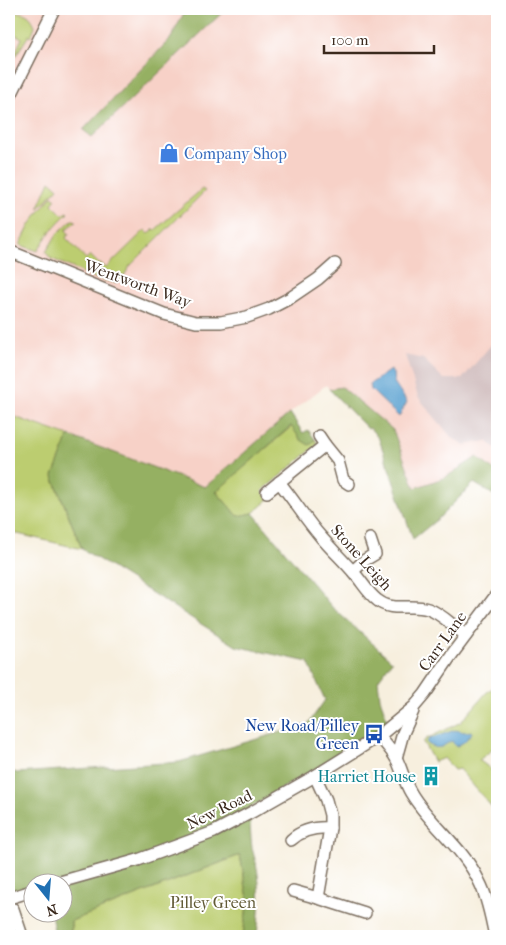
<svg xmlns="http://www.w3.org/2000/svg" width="506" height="945" viewBox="0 0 506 945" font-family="'IM FELL French Canon',serif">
  <rect width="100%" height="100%" fill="#fff"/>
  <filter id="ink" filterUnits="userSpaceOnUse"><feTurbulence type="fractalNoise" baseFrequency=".02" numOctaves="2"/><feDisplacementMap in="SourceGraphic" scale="10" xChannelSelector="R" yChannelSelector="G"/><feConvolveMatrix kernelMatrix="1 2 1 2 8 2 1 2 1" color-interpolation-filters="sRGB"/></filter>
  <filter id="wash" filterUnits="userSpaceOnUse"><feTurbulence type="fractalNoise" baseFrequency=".0096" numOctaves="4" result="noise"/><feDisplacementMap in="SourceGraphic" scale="20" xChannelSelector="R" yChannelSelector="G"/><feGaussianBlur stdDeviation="1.12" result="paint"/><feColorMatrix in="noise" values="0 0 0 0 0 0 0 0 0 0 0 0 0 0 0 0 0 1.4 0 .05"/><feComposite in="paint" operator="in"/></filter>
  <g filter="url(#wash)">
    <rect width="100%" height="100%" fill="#f7efde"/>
    <path fill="#f7d1c7" d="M9 9H497V473L477 457 446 477 415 489 393 430 342 387 329 389 326 385 290 413 205 488 118 454 9 415Z"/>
    <path fill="#d2bfc0" d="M497 338V450L487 441 465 445 452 438 418 397 405 355 423 359 444 379H462Z"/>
    <g fill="#bccd70" stroke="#7c7c47">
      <path d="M18 12C28 13 32 18 35 26L31 36 29 35 9 66 22 38 9 31V25L14 27 9 24V15Z"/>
      <path d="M50 181 58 188 38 209Z"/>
      <path d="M202 189 205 191 130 266 122 279 115 283 95 278 50 258 46 252 57 234 72 220H74L76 221 66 230 69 234 66 238 86 259 90 255 99 264H102L106 268 145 230 149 234 154 229 155 230Z"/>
      <path d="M52 196 56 199 52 204 63 215 66 212 68 213C55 225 46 236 38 251L20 245 30 225 38 213Z"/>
      <path d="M9 415 69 436 53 477 82 549 9 532Z"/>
      <path d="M292 426 301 440 315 439 317 442 316 446 262 491 269 499 253 513 238 517 216 491Z"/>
      <path d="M497 685V746L479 760 497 774V813L459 769 454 770 444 758 434 762 423 742 426 739 461 722 487 692Z"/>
      <path d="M240 855 248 898 243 936H71V921Z"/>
    </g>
    <g fill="#95b062" stroke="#686d40">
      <path d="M186 9H226L92 137 83 130 171 38Z"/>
      <path d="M342 387 393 430 415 488 446 477 477 457 497 473V497L474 483 439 518 413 539 379 439 370 428 368 429 329 389Z"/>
      <path d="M290 413 303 433 308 430 315 439 313 443 309 445 301 440 291 426 216 492 238 516 253 513 332 607 392 661 378 680 380 698 388 723 369 736 248 809C251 822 250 835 252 848 253 853 255 858 256 863 261 886 260 910 257 934L288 936H243L248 898 240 855 71 921V936H55L51 913 62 912V882H32V887L9 893V770L17 773 179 762 308 724 325 700 308 662 236 646 82 549 53 476 69 436 118 454 205 487Z"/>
    </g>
    <g fill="#5aa1d0" stroke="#4a6677">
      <path d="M390 370 393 373 394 382 407 402 399 417 371 390 370 384Z"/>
      <path d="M455 730 465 732 471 731 472 733 464 742 457 746H455L452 741C449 742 448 743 445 745 440 749 433 748 428 744L427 742 429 739Z"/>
    </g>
  </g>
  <g filter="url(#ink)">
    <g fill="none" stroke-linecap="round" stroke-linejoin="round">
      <defs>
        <g id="minor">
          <path d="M9 99 54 9"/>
          <path d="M9 251 164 314 196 322H221L247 317 269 309 290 298 318 279 335 264"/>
          <path d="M325 445 338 461 343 480 349 484"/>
          <path d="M279 482C294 500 306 520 321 537 332 550 344 561 355 574 362 582 368 593 377 600 392 613 411 603 428 609 443 614 453 627 466 635"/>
          <path d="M267 492 325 445 319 436"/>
          <path d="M353 571 365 560 375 554 370 539"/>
          <path d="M379 736C385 743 391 750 396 758 402 769 404 782 411 793 430 825 463 847 479 881 488 898 491 918 495 936"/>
          <path d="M396 758 403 733 413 711"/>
          <path d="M291 840C302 830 315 827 330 828"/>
          <path d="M60 882 138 860 214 832 252 812 315 776 379 736 414 707 425 694 450 657 497 594"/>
          <path d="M293 891 318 898 330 828V815L326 800 315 776"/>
          <path d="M9 898 32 891"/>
          <path d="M318 898 365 913"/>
          <path d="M13 909 22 936"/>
        </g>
      </defs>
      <use href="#minor" stroke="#7d6f61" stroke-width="14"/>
      <use href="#minor" stroke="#fff" stroke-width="11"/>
    </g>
  </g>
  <defs>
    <symbol id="shop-bare" viewBox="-9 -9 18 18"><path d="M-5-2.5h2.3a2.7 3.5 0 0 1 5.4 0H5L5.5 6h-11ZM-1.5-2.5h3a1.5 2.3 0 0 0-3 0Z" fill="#3f7fe0" stroke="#fff" stroke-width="2.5" paint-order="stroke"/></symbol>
    <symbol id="bus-bare" viewBox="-9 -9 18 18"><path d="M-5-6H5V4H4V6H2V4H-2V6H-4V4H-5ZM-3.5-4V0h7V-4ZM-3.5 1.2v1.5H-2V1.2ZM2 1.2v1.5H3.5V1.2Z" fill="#1a4fb4" stroke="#fff" stroke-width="2.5" paint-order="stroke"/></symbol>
    <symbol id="building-bare" viewBox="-9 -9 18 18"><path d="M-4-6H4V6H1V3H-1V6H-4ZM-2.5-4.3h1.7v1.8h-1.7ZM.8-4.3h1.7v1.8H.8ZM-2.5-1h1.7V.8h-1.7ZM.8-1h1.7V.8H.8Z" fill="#0f9aa8" stroke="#fff" stroke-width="2.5" paint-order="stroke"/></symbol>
  </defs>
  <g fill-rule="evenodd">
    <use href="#shop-bare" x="155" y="139" width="28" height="28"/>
    <use href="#bus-bare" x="360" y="720" width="28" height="28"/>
    <use href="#building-bare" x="417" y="762" width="28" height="28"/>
  </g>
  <g text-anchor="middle" stroke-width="4" stroke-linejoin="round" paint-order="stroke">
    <g font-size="16" fill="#366cbe" stroke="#fff" text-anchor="start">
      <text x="184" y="159">Company Shop</text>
    </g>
    <g font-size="16" fill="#3b2a1e" stroke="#fff">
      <text transform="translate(138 283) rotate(20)" y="6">Wentworth Way</text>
      <text transform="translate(362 557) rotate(48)" y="6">Stone Leigh</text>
      <text transform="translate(442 641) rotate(-54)" y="6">Carr Lane</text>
      <text transform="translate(219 809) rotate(-26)" y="6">New Road</text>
    </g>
    <g font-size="16" fill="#164399" stroke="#fff" text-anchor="end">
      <text x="359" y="731">New Road/Pilley<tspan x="359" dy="18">Green</tspan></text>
    </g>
    <g font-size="16" fill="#0d838f" stroke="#fff" text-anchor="end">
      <text x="416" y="782">Harriet House</text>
    </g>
    <g font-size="16" fill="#625b37" stroke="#fff">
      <text x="213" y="908">Pilley Green</text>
    </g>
  </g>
  <rect width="506" height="945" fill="none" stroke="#fff" stroke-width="30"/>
  <g transform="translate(48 898) rotate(163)"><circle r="24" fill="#ffffff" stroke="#b1aaa5"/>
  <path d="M0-4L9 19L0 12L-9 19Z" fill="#1f6fb2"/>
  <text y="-8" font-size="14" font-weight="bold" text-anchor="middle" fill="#3b2a1e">N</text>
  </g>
  <path d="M324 45v8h110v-8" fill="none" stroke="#3b2a1e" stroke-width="2.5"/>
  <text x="331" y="45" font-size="15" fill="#3b2a1e" stroke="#ffffff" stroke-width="4" paint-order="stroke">100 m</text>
</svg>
